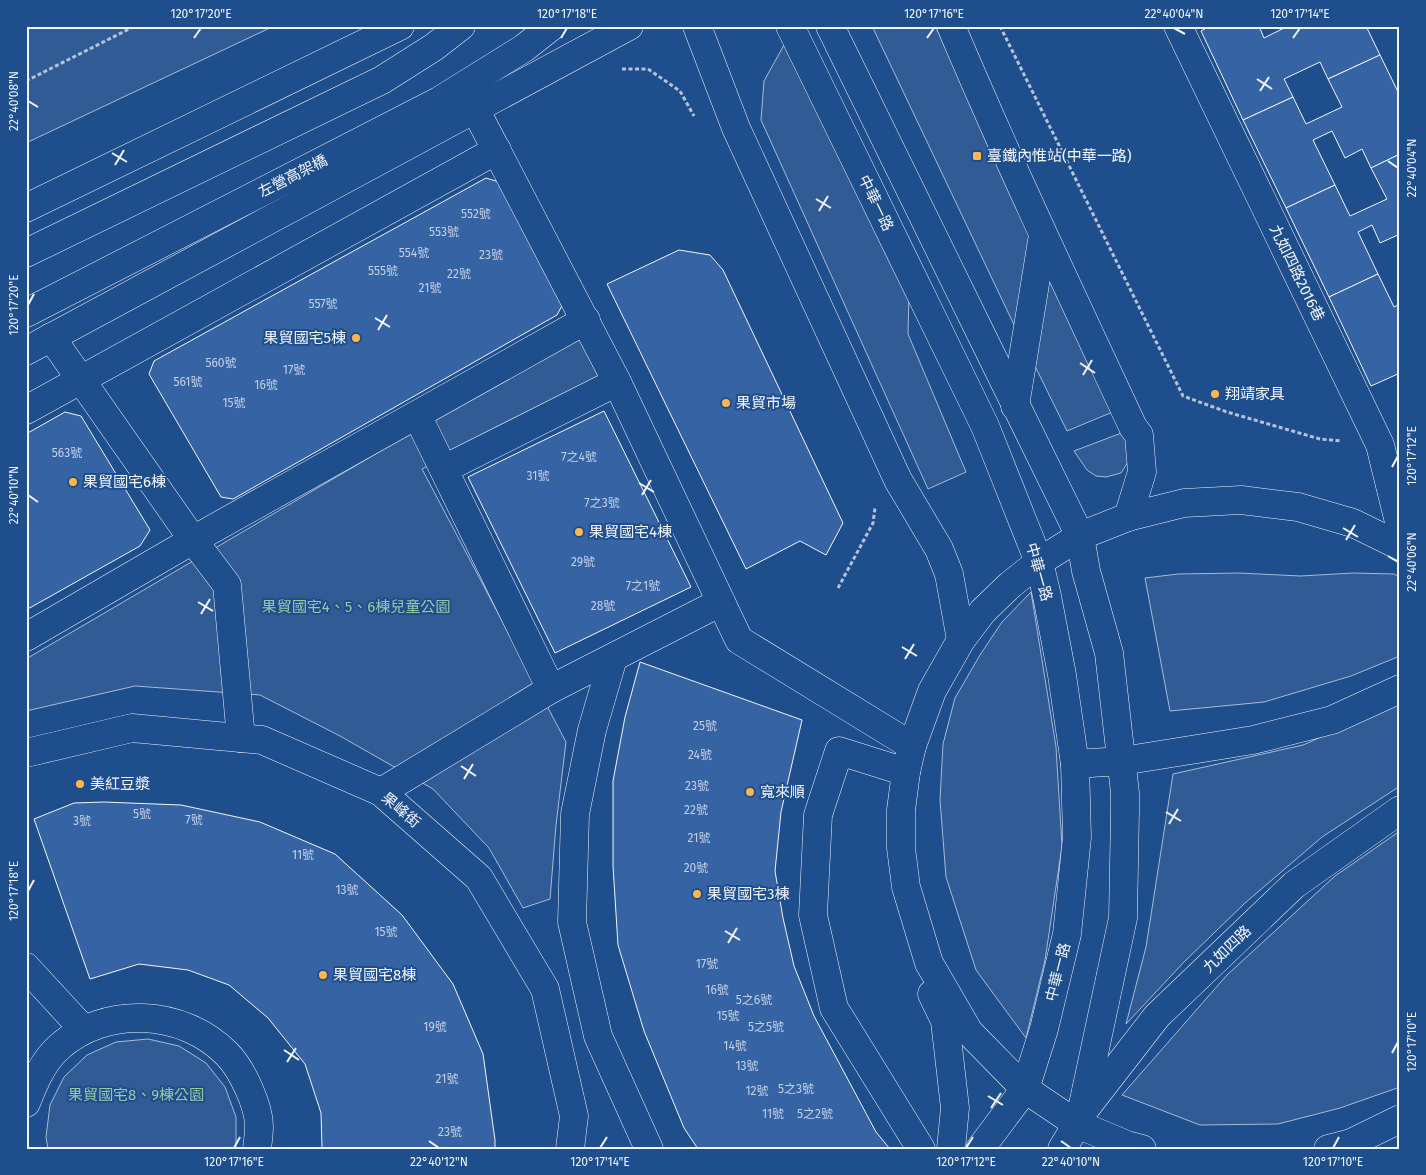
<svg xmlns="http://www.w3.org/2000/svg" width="1426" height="1175" viewBox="0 0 1426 1175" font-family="'Fira Sans','Noto Sans TC',sans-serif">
  <rect width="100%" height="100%" fill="#1f4e8c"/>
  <g fill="#305b95" stroke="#a8bbd7">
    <path d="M26 26H274L26 143Z"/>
    <path d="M872 26H935L939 34 1031 235 1016 329Z"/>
    <path d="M784 45 909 293 908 334 966 472 928 489 761 120 764 81Z"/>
    <path d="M1048 271 1115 411 1067 431 1031 358Z"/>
    <path d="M580 334 601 379 422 469 566 742 556 825 550 899 523 908 489 848 433 789 340 736 260 695 135 686 26 711V659Z"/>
    <path d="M1124 432 1130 459 1121 473 1106 477 1096 476 1087 470 1074 451Z"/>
    <path d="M1238 573 1301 576 1353 573 1394 574 1400 577V656L1351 676 1264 702 1170 711 1145 578 1178 574Z"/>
    <path d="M1031 592 1056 747 1062 846 1045 960 1026 1038 976 970 946 877 940 800 943 744 955 698 980 655 1002 622Z"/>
    <path d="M1400 702V786L1322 837 1245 903 1184 962 1126 1024 1146 947 1173 774 1303 745Z"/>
    <path d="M1400 831V1087L1340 1108 1278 1124 1200 1125 1122 1095 1227 975 1335 876Z"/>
    <path d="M148 1039 179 1046 206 1063 225 1087 236 1117V1149H48L46 1137 50 1105 64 1077 87 1055 116 1042Z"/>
  </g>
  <g fill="#3563a3" stroke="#f2f6ff">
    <path d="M1210 26H1259L1264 38 1288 26H1366L1380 55 1328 79 1320 62 1284 79 1293 97 1243 120 1201 31Z"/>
    <path d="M1380 55 1400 96V154L1371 168 1362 149 1345 158 1332 131 1313 140 1335 185 1286 208 1243 120 1293 97 1306 124 1342 107 1328 79Z"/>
    <path d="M1400 154V234L1380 243 1372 225 1358 232 1378 274 1329 297 1286 208 1335 185 1350 216 1387 199 1371 168Z"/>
    <path d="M486 178 499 182 565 300 557 315 233 499 221 497 149 374 154 361Z"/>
    <path d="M679 250 710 255 723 270 843 523 826 555 800 541 746 569 607 284Z"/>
    <path d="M1378 274 1394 307 1400 304V373L1371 386 1329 297Z"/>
    <path d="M604 411 691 587 555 653 468 477Z"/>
    <path d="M65 412 81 416 150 530 140 546 26 610V434Z"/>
    <path d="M640 662 802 720 781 812 775 871 783 918 794 966 814 1016 876 1132 890 1149H698L684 1128 644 1031 618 945 613 866V781L625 717Z"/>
    <path d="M104 802 181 805 260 822 335 854 402 915 453 984 483 1054 495 1140V1149H322L321 1113 305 1064 268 1018 229 985 188 970 139 964 90 979 34 819 74 803Z"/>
  </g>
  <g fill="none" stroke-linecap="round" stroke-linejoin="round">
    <defs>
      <g id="minor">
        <path d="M697 26 736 128 898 480 939 549 949 574 961 640"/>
        <path d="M790 26 985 426 1039 562 1047 596 1062 675 1075 764 1077 837 1067 934 1044 1029 1025 1089 980 1149"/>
        <path d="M830 26 1080 536 1086 571 1109 653 1125 793V811L1123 918 1081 1114 1077 1124 1062 1149"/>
        <path d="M951 26C1008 161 1071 294 1133 427L1139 435 1142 472 1128 517"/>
        <path d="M1178 26 1380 445 1400 526"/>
        <path d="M475 109 617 382 739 640 912 746"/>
        <path d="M51 337 193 540 227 585 241 738"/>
        <path d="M1015 406 1043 235"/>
        <path d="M26 410 497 150"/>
        <path d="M417 415 551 689"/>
        <path d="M444 469 617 382"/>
        <path d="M26 637 193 540 586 320"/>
        <path d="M613 658 592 730 575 814 572 922 598 1036 649 1149"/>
        <path d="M26 753 132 728 262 740 381 792 479 878 545 989 574 1116 570 1149"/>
        <path d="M1075 764 1122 761 1253 740 1332 720 1400 689"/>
        <path d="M906 772 839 751 818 815 813 915 834 1008 921 1149"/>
        <path d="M381 792 551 689 721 602"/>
        <path d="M26 967 84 1030"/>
        <path d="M932 994 945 1021 955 1108 951 1149"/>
        <path d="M26 1103C34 1083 42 1063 58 1048 105 1005 183 1009 227 1054 242 1069 259 1106 259 1126 259 1133 258 1141 257 1149"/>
        <path d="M1085 1109 1157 1016 1294 885 1400 810"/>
        <path d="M1142 1149 1127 1145 1077 1124 1025 1089 969 1032 929 963 906 887 901 848V810L906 772 912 746 932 691 961 640 983 611 1010 585 1039 562 1080 536 1128 517 1184 503 1241 500 1298 507 1353 523 1400 546"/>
        <path d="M1328 1149 1351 1143 1400 1119"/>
      </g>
      <g id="major">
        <path d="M26 208 400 26"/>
        <path d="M26 253 382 80 434 47 461 26"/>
        <path d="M26 313 439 101 524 48 552 26"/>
        <path d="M26 351 629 26"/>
      </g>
    </defs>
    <use href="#minor" stroke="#f2f6ff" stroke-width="29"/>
    <use href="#major" stroke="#f2f6ff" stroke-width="29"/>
    <g stroke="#b3c4dc" stroke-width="3" stroke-dasharray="4 2.5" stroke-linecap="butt">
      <path d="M1000 26 1183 396 1227 412 1320 439 1341 441"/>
      <path d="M622 69H648L680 91 694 116"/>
      <path d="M26 81 135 26"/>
      <path d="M838 588 873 523 875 508"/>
    </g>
    <use href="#minor" stroke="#1f4e8c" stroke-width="28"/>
    <use href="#major" stroke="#1f4e8c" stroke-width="28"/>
  </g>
  <path fill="none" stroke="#f2f6ff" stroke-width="2" d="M1174 28 1185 34M194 38 201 28M561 38 567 28M927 38 934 28M1293 38 1300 28M1257 79 1272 89M1260 91 1269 77M28 101 38 107M112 153 127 162M1388 161 1398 168M115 165 124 150M816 199 831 208M819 211 828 196M28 305 34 294M375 318 390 327M378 330 387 315M1080 363 1095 373M1083 375 1092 360M1392 467 1398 456M639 483 654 492M28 495 38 502M642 495 651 480M1343 528 1358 537M1346 540 1355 525M1388 556 1398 562M198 602 213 611M201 614 210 599M902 647 917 656M905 659 914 644M461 766 476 776M464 779 473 764M1166 812 1181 821M1169 824 1178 809M28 891 34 880M725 931 740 940M728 943 737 928M284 1050 299 1060M1392 1053 1398 1042M287 1062 296 1048M988 1096 1003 1105M991 1108 1001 1093M429 1141 439 1148M1061 1141 1071 1148M234 1148 240 1137M600 1148 607 1137M966 1148 973 1137M1333 1148 1339 1137"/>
  <g fill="#ffb74d" stroke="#1f4e8c" stroke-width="2">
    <rect x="972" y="151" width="10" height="10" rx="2.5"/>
    <circle cx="356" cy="338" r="5"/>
    <circle cx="1215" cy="394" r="5"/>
    <circle cx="726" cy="403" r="5"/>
    <circle cx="73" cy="482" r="5"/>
    <circle cx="579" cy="532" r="5"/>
    <circle cx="80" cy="784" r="5"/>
    <circle cx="750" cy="792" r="5"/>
    <circle cx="697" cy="894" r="5"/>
    <circle cx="323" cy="975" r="5"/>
  </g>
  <g text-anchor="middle" stroke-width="4" stroke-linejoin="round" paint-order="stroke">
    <g font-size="12" fill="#c3d1e8">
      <text x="476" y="218">552號</text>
      <text x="444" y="236">553號</text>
      <text x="414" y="257">554號</text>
      <text x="491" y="259">23號</text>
      <text x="383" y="275">555號</text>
      <text x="459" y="278">22號</text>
      <text x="430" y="292">21號</text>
      <text x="323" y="308">557號</text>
      <text x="221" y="367">560號</text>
      <text x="294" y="374">17號</text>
      <text x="188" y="386">561號</text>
      <text x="266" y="389">16號</text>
      <text x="234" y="407">15號</text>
      <text x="67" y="457">563號</text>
      <text x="579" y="461">7之4號</text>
      <text x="538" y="480">31號</text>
      <text x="602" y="507">7之3號</text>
      <text x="583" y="566">29號</text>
      <text x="643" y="590">7之1號</text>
      <text x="603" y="610">28號</text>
      <text x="705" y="730">25號</text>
      <text x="700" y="759">24號</text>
      <text x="697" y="790">23號</text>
      <text x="696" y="814">22號</text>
      <text x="142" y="818">5號</text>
      <text x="194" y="824">7號</text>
      <text x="82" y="825">3號</text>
      <text x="699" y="842">21號</text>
      <text x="303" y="859">11號</text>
      <text x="696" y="872">20號</text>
      <text x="347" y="894">13號</text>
      <text x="386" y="936">15號</text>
      <text x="707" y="968">17號</text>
      <text x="717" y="994">16號</text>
      <text x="754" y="1004">5之6號</text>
      <text x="728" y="1020">15號</text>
      <text x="435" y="1031">19號</text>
      <text x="766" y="1031">5之5號</text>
      <text x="735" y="1050">14號</text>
      <text x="747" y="1070">13號</text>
      <text x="447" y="1083">21號</text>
      <text x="796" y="1093">5之3號</text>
      <text x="757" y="1095">12號</text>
      <text x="773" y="1118">11號</text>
      <text x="815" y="1118">5之2號</text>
      <text x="450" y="1136">23號</text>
    </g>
    <g font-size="15" fill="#f2f6ff" stroke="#1f4e8c" text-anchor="start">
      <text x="987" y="161">臺鐵內惟站(中華一路)</text>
      <text x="346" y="343" text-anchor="end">果貿國宅5棟</text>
      <text x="1225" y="399">翔靖家具</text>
      <text x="736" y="408">果貿市場</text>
      <text x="83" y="487">果貿國宅6棟</text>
      <text x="589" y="537">果貿國宅4棟</text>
      <text x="90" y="789">美紅豆漿</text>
      <text x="760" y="797">寬來順</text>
      <text x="707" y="899">果貿國宅3棟</text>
      <text x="333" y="980">果貿國宅8棟</text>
    </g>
    <g font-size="15" fill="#f2f6ff" stroke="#1f4e8c">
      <text transform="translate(293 176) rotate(-27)" y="5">左營高架橋</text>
      <text transform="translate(876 203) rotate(64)" y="5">中華一路</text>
      <text transform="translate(1297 273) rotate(64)" y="5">九如四路2016巷</text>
      <text transform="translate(1039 572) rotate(74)" y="5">中華一路</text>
      <text transform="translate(401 810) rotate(40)" y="5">果峰街</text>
      <text transform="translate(1227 949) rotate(-44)" y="5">九如四路</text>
      <text transform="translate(1058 972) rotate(-76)" y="5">中華一路</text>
    </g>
    <g font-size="15" fill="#97c8a6" stroke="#1f4e8c">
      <text x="356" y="612">果貿國宅4、5、6棟兒童公園</text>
      <text x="136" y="1100">果貿國宅8、9棟公園</text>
    </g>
  </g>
  <rect width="1426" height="1175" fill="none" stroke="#1f4e8c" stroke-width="55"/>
  <rect x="28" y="28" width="1370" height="1120" fill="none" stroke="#f2f6ff" stroke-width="2"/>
  <g font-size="12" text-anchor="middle" fill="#f2f6ff">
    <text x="201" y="18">120°17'20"E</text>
    <text x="567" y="18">120°17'18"E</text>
    <text x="934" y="18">120°17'16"E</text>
    <text x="1174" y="18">22°40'04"N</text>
    <text x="1300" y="18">120°17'14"E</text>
    <text transform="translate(14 101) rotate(-90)" y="4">22°40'08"N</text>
    <text transform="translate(1412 168) rotate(-90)" y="4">22°40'04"N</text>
    <text transform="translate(14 305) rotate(-90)" y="4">120°17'20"E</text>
    <text transform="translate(1412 456) rotate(-90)" y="4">120°17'12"E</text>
    <text transform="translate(14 495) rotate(-90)" y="4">22°40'10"N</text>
    <text transform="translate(1412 562) rotate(-90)" y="4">22°40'06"N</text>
    <text transform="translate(14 891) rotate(-90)" y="4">120°17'18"E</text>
    <text transform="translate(1412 1042) rotate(-90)" y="4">120°17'10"E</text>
    <text x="234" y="1166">120°17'16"E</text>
    <text x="439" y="1166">22°40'12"N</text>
    <text x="600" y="1166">120°17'14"E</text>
    <text x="966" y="1166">120°17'12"E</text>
    <text x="1071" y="1166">22°40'10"N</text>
    <text x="1333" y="1166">120°17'10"E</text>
  </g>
</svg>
